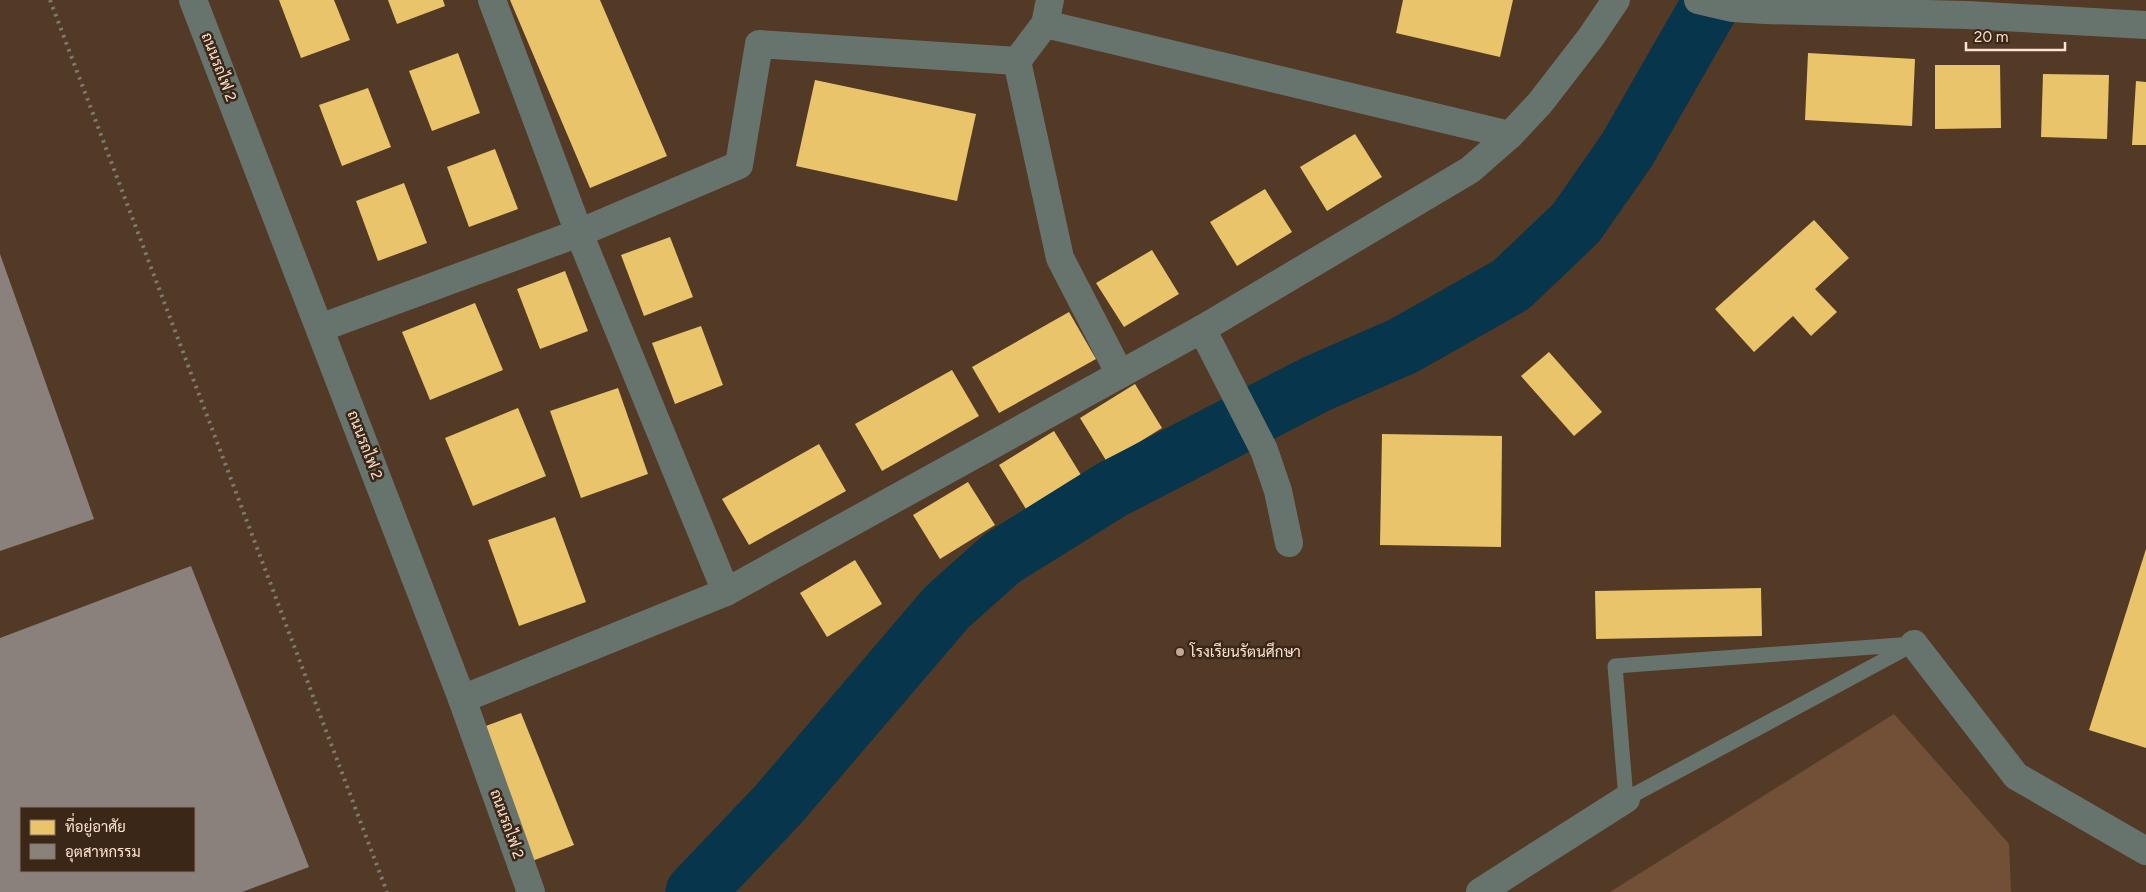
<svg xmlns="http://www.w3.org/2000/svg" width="2146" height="892" viewBox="0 0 2146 892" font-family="Figtree,Sarabun,sans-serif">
  <rect width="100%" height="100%" fill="#533a26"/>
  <path fill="#715037" d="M1894 714 2009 844 2011 892H1610Z"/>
  <g fill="#e9c46a">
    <path d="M279 0H334L350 40 301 58Z"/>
    <path d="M388 0H443L445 6 397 24Z"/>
    <path d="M510 0H600L667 156 590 188Z"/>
    <path d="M1403 0H1513L1500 57 1396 33Z"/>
    <path d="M458 53 480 113 432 131 409 71Z"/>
    <path d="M1808 53 1915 59 1912 126 1805 120Z"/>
    <path d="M1935 65H2000L2001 128 1935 129Z"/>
    <path d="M2043 74 2109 75 2107 139 2041 137Z"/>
    <path d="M815 80 976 114 957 201 796 166Z"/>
    <path d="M2136 81 2146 82V145H2132Z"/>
    <path d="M368 88 391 147 342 166 319 105Z"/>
    <path d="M1355 134 1382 177 1327 211 1300 167Z"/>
    <path d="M495 149 518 209 469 227 447 167Z"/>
    <path d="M404 183 427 243 378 261 356 201Z"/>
    <path d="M1265 189 1292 232 1237 266 1210 222Z"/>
    <path d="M1814 220 1849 258 1815 289 1837 312 1811 336 1793 316 1754 352 1715 309Z"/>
    <path d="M670 237 693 297 644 316 621 255Z"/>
    <path d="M1152 250 1179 294 1124 327 1096 283Z"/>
    <path d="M565 271 588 331 540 349 517 289Z"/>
    <path d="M475 303 503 370 430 400 402 332Z"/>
    <path d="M1069 312 1096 359 999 413 972 367Z"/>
    <path d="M701 326 723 385 675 404 652 343Z"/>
    <path d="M1549 352 1602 412 1574 436 1521 376Z"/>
    <path d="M952 370 979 416 882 471 855 424Z"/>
    <path d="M1135 384 1162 428 1107 462 1080 418Z"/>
    <path d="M618 388 648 474 581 498 550 411Z"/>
    <path d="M518 408 546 476 473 506 445 438Z"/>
    <path d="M1054 431 1081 475 1026 509 999 465Z"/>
    <path d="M1382 434 1502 436 1501 547 1380 545Z"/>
    <path d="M819 444 846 491 749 545 722 499Z"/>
    <path d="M968 482 995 525 940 559 913 515Z"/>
    <path d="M555 517 586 602 519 626 488 540Z"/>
    <path d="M2146 549V748L2089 730Z"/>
    <path d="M855 560 882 604 827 637 800 593Z"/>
    <path d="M1761 588 1762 636 1596 639 1595 591Z"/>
    <path d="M521 713 574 845 527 863 475 730Z"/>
  </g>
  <g fill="#8a817c" fill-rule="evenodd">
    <path d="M0 254 94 519 0 551Z"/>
    <path d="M191 566 309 867 242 892H0V638ZM21 808H194V871H21Z"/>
  </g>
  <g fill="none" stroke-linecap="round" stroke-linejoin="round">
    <path stroke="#07354c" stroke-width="59" d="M695 892 777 806 947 607 1002 558 1111 490 1316 384 1403 346 1511 285 1576 223 1627 150 1713 0"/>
    <path stroke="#67746d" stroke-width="15" d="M1914 644 1626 799 1615 666Z"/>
    <g stroke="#67746d" stroke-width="28">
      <path d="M193 0 462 699 531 892"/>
      <path d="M492 0 579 233 726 592"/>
      <path d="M1050 0 1045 24 1017 61 1060 258 1120 374"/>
      <path d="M1698 0 1733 8 1765 10 1967 15 2146 25"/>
      <path d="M1045 24 1510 135"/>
      <path d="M320 328 579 233 739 165 759 44 1017 61"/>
      <path d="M1202 329 1264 450 1278 491 1289 543"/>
      <path d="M1914 644 2016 776 2146 851"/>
      <path d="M462 699 726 592 1202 329 1470 170 1510 135 1540 103 1591 37 1616 0"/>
      <path d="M1480 892 1626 799"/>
    </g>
    <path stroke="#7c7b71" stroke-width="4" stroke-dasharray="2.5 5" stroke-linecap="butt" d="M50 0 387 892"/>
  </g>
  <circle fill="#c2a894" stroke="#3b2717" stroke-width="2" cx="1180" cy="652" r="5"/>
  <g text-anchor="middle" stroke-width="5" stroke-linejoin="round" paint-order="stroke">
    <g font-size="15" fill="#fee3d0" stroke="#3b2717">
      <text transform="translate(219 67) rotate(69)" y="5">ถนนรถไฟ 2</text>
      <text transform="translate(365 445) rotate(69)" y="5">ถนนรถไฟ 2</text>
      <text transform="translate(507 824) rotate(70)" y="5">ถนนรถไฟ 2</text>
    </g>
    <g font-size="15" fill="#fee3d0" stroke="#3b2717" text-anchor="start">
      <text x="1190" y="657">โรงเรียนรัตนศึกษา</text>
    </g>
  </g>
  <rect x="20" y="807" width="175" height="65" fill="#3b2717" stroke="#897261"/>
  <rect x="30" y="820" width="25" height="15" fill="#e9c46a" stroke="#897261"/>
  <text x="65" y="832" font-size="15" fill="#fee3d0">ที่อยู่อาศัย</text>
  <rect x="30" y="844" width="25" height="15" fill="#8a817c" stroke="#897261"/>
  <text x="65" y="857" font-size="15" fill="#fee3d0">อุตสาหกรรม</text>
  <path d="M1966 42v8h99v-8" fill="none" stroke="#fee3d0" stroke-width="2.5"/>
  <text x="1974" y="42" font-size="15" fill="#fee3d0" stroke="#3b2717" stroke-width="4" paint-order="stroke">20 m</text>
</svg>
